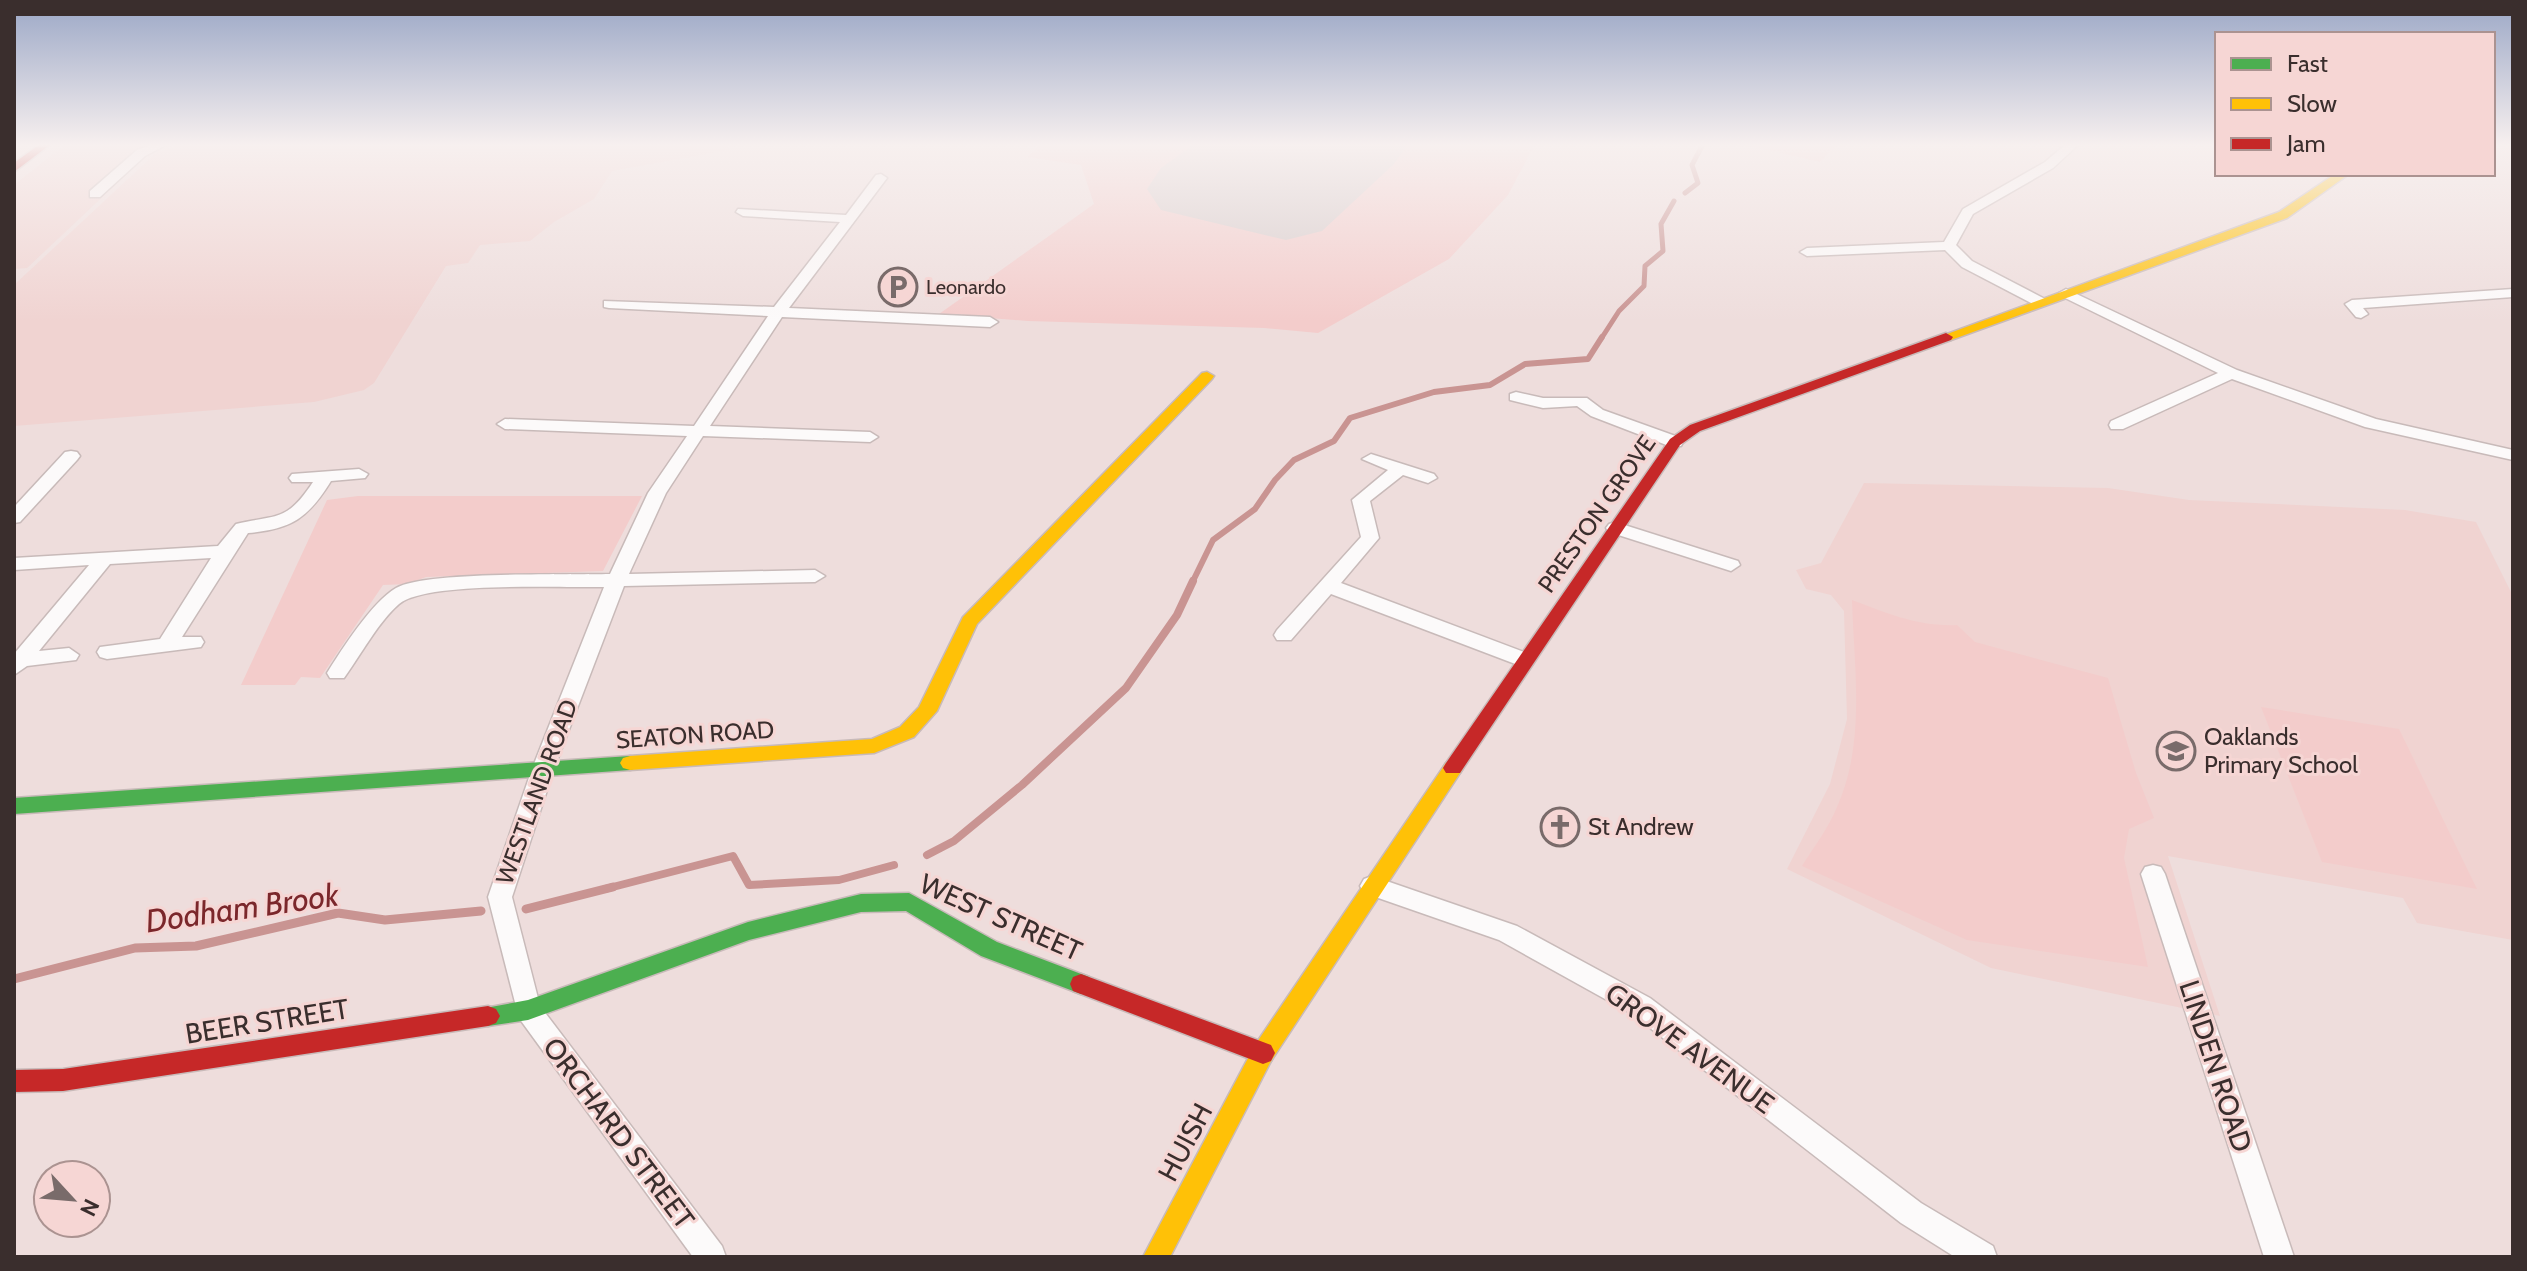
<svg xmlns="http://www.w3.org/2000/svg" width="2527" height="1271" font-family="Cabin,sans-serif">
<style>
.built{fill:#f0d3d1}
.green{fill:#f3cccb}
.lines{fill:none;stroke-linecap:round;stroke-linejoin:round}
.stream-far3{stroke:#c99492;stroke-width:5}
.stream-far2{stroke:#c99492;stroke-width:6}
.stream-far1{stroke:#c99492;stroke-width:8}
.stream{stroke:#c99492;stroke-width:9}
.runway{fill:#d7cccc;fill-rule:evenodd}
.street-casing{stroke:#c8bab9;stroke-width:3}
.fast-casing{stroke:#c8bab9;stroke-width:3}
.slow-casing{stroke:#c8bab9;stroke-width:3}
.jam-casing{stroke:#c8bab9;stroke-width:3}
.street{fill:#fcfafa;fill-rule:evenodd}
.fast{fill:#4caf50;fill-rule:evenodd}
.slow{fill:#ffc107;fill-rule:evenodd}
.jam{fill:#c62828;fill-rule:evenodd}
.labels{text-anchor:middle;stroke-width:6;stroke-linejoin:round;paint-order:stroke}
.far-poi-label{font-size:20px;fill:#3a2e2d;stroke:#f6d6d4;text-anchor:start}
.street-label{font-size:24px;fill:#3a2e2d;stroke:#f6d6d4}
.poi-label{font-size:24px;fill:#3a2e2d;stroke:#f6d6d4;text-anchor:start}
.near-street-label{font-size:28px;fill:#3a2e2d;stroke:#f6d6d4}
.near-water-label{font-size:32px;font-style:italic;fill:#7b272b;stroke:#f6d6d4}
</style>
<rect width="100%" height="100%" fill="#eedddc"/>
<g class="built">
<polygon points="66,144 177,144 146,156 27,268 14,269 14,185"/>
<polygon points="181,144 727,144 729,150 612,171 594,199 554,222 530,241 480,245 468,263 446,266 374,383 364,390 314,402 14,426 14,285 156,153"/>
<polygon points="1864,483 2108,488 2189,500 2405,510 2476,522 2513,596 2513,940 2417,923 2403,898 2168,856 2220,1016 1991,968 1787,869 1830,784 1847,719 1844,611 1831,595 1806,589 1796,570 1821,563"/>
</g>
<g class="green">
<polygon points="1041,144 1535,144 1508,195 1449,259 1318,333 1264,328 1028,321 939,314 1094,204 1081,165 1027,157"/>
<polygon points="1743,144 1838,144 1820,162"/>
<polygon points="358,496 642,496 603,571 426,577 408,584 383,585 320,678 301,677 295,685 241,685 327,500"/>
<path d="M 1852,600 C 1886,613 1919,627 1957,625 L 1975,642 L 2108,678 L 2136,773 L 2154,818 L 2129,829 L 2124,858 L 2148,967 L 1967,940 L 1802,866 C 1814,847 1829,827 1837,807 C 1866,743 1854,667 1852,600 Z"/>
<polygon points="2261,707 2399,729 2477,889 2322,862"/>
</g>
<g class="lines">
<g class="stream-far3">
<polyline points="1685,193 1698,183 1692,165 1703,144"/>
<polyline points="1601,339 1619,311 1644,286 1645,266 1663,251 1661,224 1674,201"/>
</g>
<polyline class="stream-far2" points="1192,583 1213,540 1255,509 1275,480 1294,460 1334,441 1350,418 1434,392 1490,385 1525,364 1588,359 1602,337"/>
<g class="stream-far1">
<polyline points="927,855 954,841 1022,785 1126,688 1177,615 1193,581"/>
<polyline points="605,889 733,856 749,885 839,880 894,865"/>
</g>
<g class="stream">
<polyline points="526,909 613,887"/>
<polyline points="14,979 135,948 196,946 338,913 385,920 481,911"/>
</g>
<polygon class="runway" points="1194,144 1408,144 1394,164 1322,231 1286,240 1161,210 1147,189 1161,168"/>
<g class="street-casing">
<g id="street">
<polygon points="153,144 168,144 145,156 100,197 90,197 90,191 137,150"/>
<polygon points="2066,144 2079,144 2053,168 1973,214 1956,245 1972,261 2045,299 2045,305 2035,305 1962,267 1945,250 1807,256 1800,252 1807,248 1944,242 1963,209 2045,162"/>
<path d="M 881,174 L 887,178 L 789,308 L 990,317 L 998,322 L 990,327 L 782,317 L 710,426 L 870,432 L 878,437 L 870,442 L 703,436 L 666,493 L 629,574 L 815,570 L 825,576 L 815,582 L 624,586 L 554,769 L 512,897 L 540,1006 L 722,1246 L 726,1257 L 693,1257 L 519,1018 L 488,897 L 532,769 L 604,587 C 563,588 426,581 399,604 C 379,621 360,656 344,678 L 330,678 L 327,673 C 342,649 372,602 396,588 C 425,571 568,575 610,574 L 648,493 L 687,436 L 505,429 L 497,424 L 505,419 L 694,426 L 768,316 L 609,308 L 604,307 L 604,301 L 774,307 L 840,222 L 743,216 L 736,212 L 738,209 L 846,215 L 876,175 Z"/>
<polygon points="2066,289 2237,370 2376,419 2513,450 2513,460 2365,427 2232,379 2123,429 2111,429 2109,425 2111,421 2218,373 2061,296 2059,293"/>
<polygon points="2513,289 2513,297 2363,308 2368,314 2361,318 2356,317 2345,304 2352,300"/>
<polygon points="1516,392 1543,398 1587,398 1603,410 1681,438 1683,442 1681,446 1669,446 1591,416 1577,406 1543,408 1510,400 1510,394"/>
<polygon points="71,451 77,452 80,456 77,460 20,522 14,523 14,507 65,452"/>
<polygon points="1371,454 1434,474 1437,478 1428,483 1403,475 1370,501 1379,538 1341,583 1532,655 1535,660 1532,665 1518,665 1331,594 1291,640 1277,640 1274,635 1277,630 1361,537 1352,500 1388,470 1362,459"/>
<path d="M 359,469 L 368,474 L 365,478 L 331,481 C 308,518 292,529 248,533 L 182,637 L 201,637 L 204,642 L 201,647 L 107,659 L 100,657 L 97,652 L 100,647 L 160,639 L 211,558 L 110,564 L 39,651 L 69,648 L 79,655 L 76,660 L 27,666 L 14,675 L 14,654 L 89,565 L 14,570 L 14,558 L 218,546 L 236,524 C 277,514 286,523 313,482 L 292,482 L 289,478 L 292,474 Z"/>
<polygon points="1615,522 1738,561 1740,565 1731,571 1609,532 1606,528 1609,524"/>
<polygon points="2153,865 2161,867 2165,874 2294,1257 2264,1257 2141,874 2145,867"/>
<polygon points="1372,876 1517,926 1650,998 1921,1203 1993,1246 1997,1257 1955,1257 1901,1223 1632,1014 1499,940 1364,893 1360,886 1364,879"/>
</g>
</g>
<g class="fast-casing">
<g id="fast">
<polygon points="630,756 637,758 640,763 637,768 630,770 14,814 14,798"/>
<polygon points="909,893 997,942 1089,977 1092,984 1089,991 1081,994 981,956 906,911 861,912 749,940 528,1020 488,1026 480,1023 476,1016 480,1009 528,1000 748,922 861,894"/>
</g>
</g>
<g class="slow-casing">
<g id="slow">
<polygon points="2335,174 2349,174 2287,218 1951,340 1941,340 1939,337 2279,212"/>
<polygon points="1207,372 1214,376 1212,379 977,624 937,711 914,737 874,753 630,770 623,768 620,763 623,758 630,756 872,739 900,727 919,707 963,617 1202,373"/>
<polygon points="1453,761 1460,763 1463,768 1460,773 1271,1061 1170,1257 1143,1257 1255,1045 1446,763"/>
</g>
</g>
<g class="jam-casing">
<g id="jam">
<polygon points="40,144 51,144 14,172 14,163"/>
<polygon points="1946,333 1953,337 1951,340 1700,431 1680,445 1460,773 1446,773 1443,768 1446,763 1670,439 1690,425"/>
<polygon points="1081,974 1271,1045 1275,1053 1271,1061 1263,1064 1073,991 1070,984 1073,977"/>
<polygon points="488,1006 496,1009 500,1016 496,1023 488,1026 63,1091 14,1092 14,1070 63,1069"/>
</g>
</g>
<use href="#street" class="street"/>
<use href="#fast" class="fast"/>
<use href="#slow" class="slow"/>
<use href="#jam" class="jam"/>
</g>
<linearGradient id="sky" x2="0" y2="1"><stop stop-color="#9ba7c6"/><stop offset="0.45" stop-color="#f7f0ef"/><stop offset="1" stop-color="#f7f0ef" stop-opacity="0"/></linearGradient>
<rect width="2527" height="322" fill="url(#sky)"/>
<defs>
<g id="parking-ring" transform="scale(2)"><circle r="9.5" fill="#f6d6d4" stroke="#796b6a" stroke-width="1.5"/><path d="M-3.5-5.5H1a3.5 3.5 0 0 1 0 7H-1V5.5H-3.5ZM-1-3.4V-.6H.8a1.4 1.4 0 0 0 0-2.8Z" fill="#796b6a"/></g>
<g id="school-ring" transform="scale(2)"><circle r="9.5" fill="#f6d6d4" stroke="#796b6a" stroke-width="1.5"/><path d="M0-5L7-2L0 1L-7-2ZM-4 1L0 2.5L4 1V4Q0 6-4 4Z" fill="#796b6a"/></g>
<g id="church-ring" transform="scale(2)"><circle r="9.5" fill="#f6d6d4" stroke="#796b6a" stroke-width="1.5"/><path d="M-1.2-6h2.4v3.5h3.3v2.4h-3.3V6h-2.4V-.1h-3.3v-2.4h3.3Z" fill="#796b6a"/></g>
</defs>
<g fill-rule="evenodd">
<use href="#parking-ring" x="898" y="287"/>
<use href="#school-ring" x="2176" y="751"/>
<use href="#church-ring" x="1560" y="827"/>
</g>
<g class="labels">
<g class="far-poi-label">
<text x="926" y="294">Leonardo</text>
</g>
<g class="street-label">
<text transform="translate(1597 514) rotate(-55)" y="8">PRESTON GROVE</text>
<text transform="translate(695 735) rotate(-4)" y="8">SEATON ROAD</text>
<text transform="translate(537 792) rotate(-70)" y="8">WESTLAND ROAD</text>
</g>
<g class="poi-label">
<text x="2204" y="745">Oaklands<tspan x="2204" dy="28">Primary School</tspan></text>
<text x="1588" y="835">St Andrew</text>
</g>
<g class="near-street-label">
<text transform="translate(1001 917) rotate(24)" y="10">WEST STREET</text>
<text transform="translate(267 1021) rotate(-9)" y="10">BEER STREET</text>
<text transform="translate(1690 1048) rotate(36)" y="10">GROVE AVENUE</text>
<text transform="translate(2216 1066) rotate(72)" y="10">LINDEN ROAD</text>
<text transform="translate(619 1133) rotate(53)" y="10">ORCHARD STREET</text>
<text transform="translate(1185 1142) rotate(-62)" y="10">HUISH</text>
</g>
<g class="near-water-label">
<text transform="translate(242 908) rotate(-8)" y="11">Dodham Brook</text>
</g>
</g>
<rect width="2527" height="1271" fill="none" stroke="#3a2e2d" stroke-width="32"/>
<rect x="2215" y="32" width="280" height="144" fill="#f6d6d4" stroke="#ab9391" stroke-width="2"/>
<rect x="2231" y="58" width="40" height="12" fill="#4caf50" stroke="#ab9391" stroke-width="2"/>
<text x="2287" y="72" font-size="24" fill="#3a2e2d">Fast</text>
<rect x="2231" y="98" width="40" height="12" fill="#ffc107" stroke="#ab9391" stroke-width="2"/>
<text x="2287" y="112" font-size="24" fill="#3a2e2d">Slow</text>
<rect x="2231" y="138" width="40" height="12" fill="#c62828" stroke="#ab9391" stroke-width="2"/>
<text x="2287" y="152" font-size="24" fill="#3a2e2d">Jam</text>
<g transform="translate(72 1199) rotate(116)"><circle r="38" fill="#f6d6d4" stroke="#ab9391" stroke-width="2"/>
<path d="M0-6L14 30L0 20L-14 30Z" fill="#796b6a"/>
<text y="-12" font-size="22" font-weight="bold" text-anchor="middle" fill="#3a2e2d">N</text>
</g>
</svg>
